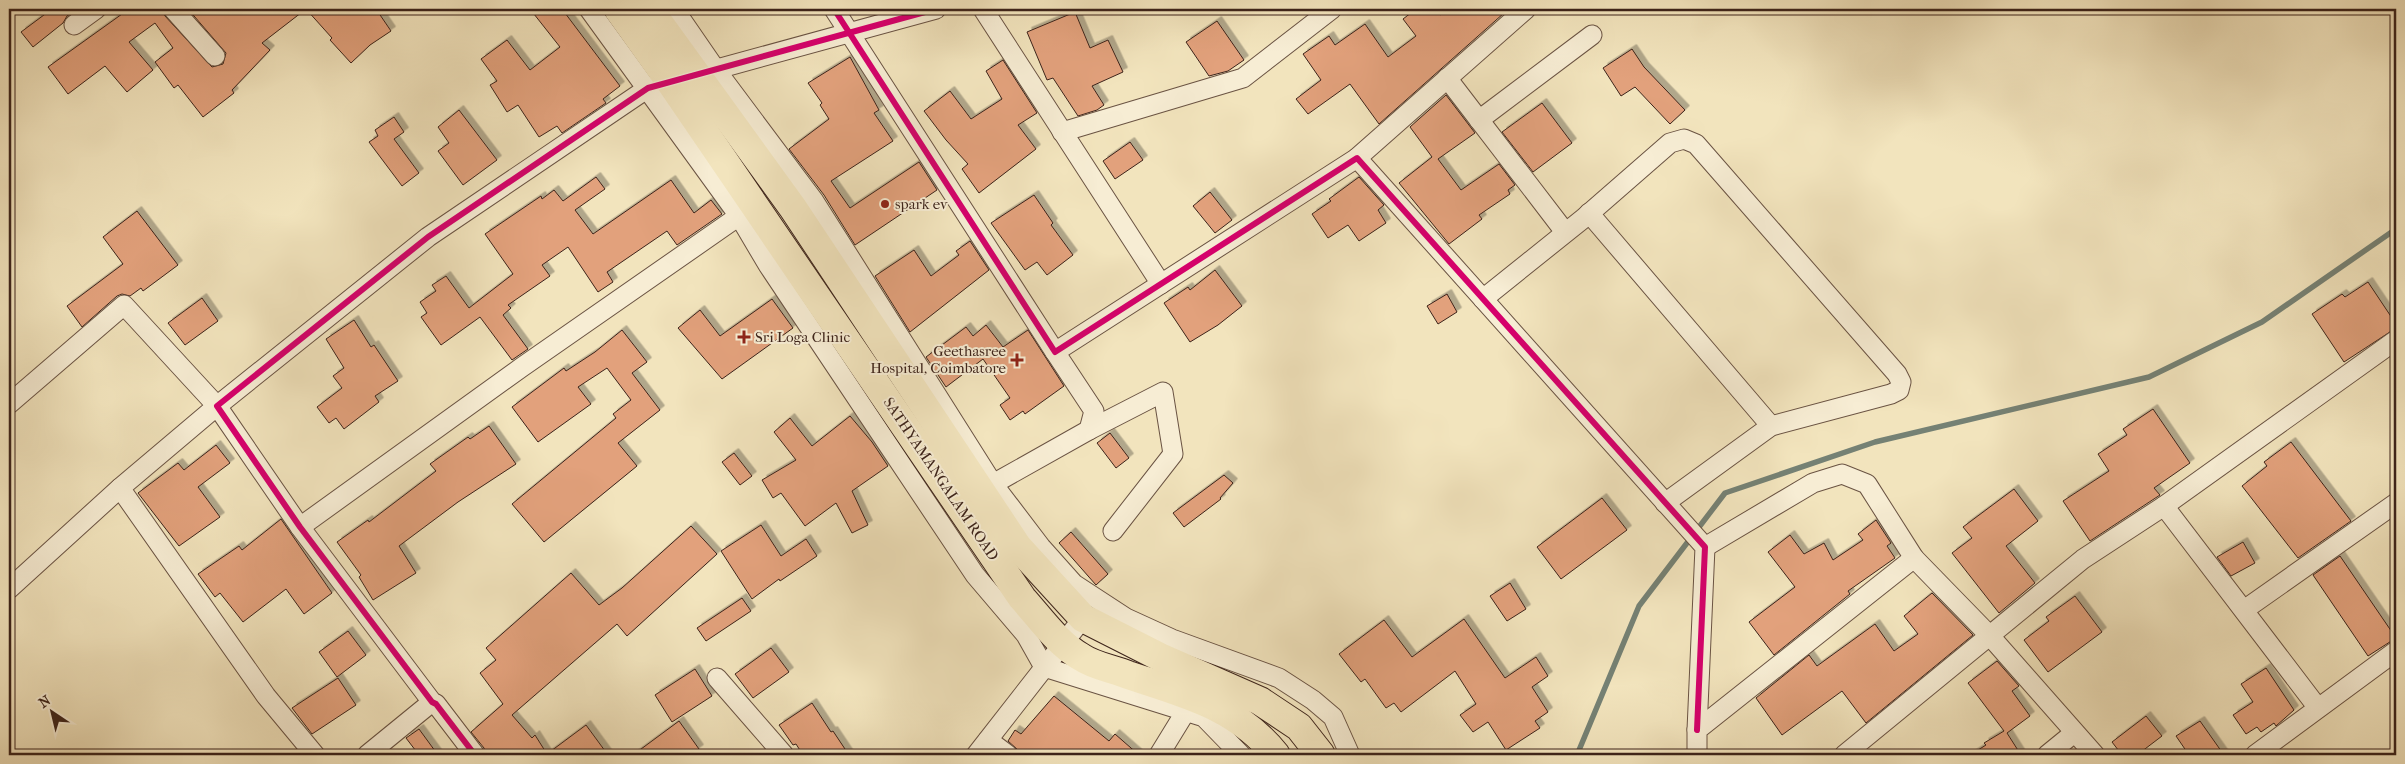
<svg xmlns="http://www.w3.org/2000/svg" width="2405" height="764" font-family="'IM FELL French Canon',serif">
<style>
.lines{fill:none;stroke-linecap:round;stroke-linejoin:round}
.stream{stroke:#758174;stroke-width:5.5}
.building{fill:#e2a17c;stroke:#3c231a;filter:url(#shadow)}
.street-casing{stroke:#6a5343;stroke-width:21}
.highway-casing{stroke:#3c231a;stroke-width:30}
.street{stroke:#f7edd4;stroke-width:19}
.highway{stroke:#f2e4bd;stroke-width:28}
.cycleway-casing{stroke:#f7edd4;stroke-width:9}
.cycleway{stroke:#d6006c;stroke-width:6}
.poi-dot{fill:#8f2418;stroke:#f7edd4;stroke-width:2}
.labels{text-anchor:middle;stroke-width:4;stroke-linejoin:round;paint-order:stroke}
.poi-label{font-size:15px;fill:#3c231a;stroke:#f7edd4;text-anchor:start}
.street-label{font-size:15px;fill:#3c231a;stroke:#f7edd4}
</style>
<defs>
<filter id="shadow"><feDropShadow dx="4.5" dy="-4.5" stdDeviation="0" flood-color="#0004"/></filter>
</defs>
<rect width="100%" height="100%" fill="#f2e4bd"/>
<filter id="stains"><feTurbulence type="fractalNoise" baseFrequency=".004" numOctaves="4"/><feColorMatrix values="0 0 0 0 .2 0 0 0 0 .09 0 0 0 0 .02 0 0 0 .5 -.17"/></filter>
<radialGradient id="worn" r=".72"><stop offset=".6" stop-color="#630" stop-opacity="0"/><stop offset="1" stop-color="#630" stop-opacity=".3"/></radialGradient>
<g class="lines">
<polyline class="stream" points="1577,755 1639,606 1725,493 1875,442 2149,377 2262,322 2396,229"/>
</g>
<g class="building">
<polygon points="52,9 77,9 67,16 63,23 33,47 21,32"/>
<polygon points="129,9 162,9 165,16 212,67 223,64 226,53 188,9 376,9 391,31 370,45 351,63 330,40 332,38 306,9 262,43 270,50 232,90 234,93 203,117 178,85 174,88 155,62 173,48 155,23 129,42 153,70 127,92 105,66 68,94 48,67"/>
<polygon points="530,9 562,9 620,86 603,99 606,103 562,133 557,126 539,137 518,105 507,112 490,85 497,81 481,59 507,40 530,70 560,47"/>
<polygon points="1416,9 1435,9 1440,15 1448,9 1501,9 1504,13 1379,124 1350,84 1308,114 1296,99 1321,80 1303,54 1329,36 1335,45 1365,24 1388,57 1416,36 1403,19"/>
<polygon points="1075,12 1090,48 1108,40 1123,72 1092,86 1104,105 1097,110 1078,116 1053,78 1047,80 1027,32"/>
<polygon points="1217,21 1244,60 1228,71 1209,76 1186,42"/>
<polygon points="1632,49 1644,67 1685,110 1670,124 1635,87 1621,96 1603,68"/>
<polygon points="850,57 879,110 874,113 893,141 831,181 850,208 919,162 937,190 855,245 824,195 789,149 829,119 820,105 822,103 808,83"/>
<polygon points="1003,60 1037,113 1018,125 1036,149 979,193 962,169 968,164 946,140 924,111 950,91 971,119 1002,99 986,71"/>
<polygon points="1446,95 1475,133 1438,159 1461,190 1499,164 1515,185 1508,190 1510,194 1479,215 1482,219 1449,244 1399,183 1432,157 1410,127"/>
<polygon points="1542,103 1572,143 1533,172 1502,132"/>
<polygon points="459,110 497,160 463,185 438,151 449,143 438,127"/>
<polygon points="394,117 404,132 394,139 419,173 402,186 369,142 378,136 375,130"/>
<polygon points="1130,142 1143,160 1115,179 1103,161"/>
<polygon points="596,177 605,189 575,210 593,234 671,180 694,213 711,200 722,214 677,245 667,231 607,272 613,282 598,292 568,247 542,265 550,276 508,305 511,308 503,315 528,349 512,360 480,317 441,345 421,317 427,313 420,302 436,291 432,285 446,276 469,308 513,274 485,234 541,196 542,199 554,190 563,201"/>
<polygon points="1359,177 1384,205 1378,210 1386,223 1359,241 1348,225 1328,238 1312,214 1331,201 1329,199"/>
<polygon points="1210,192 1232,220 1215,233 1193,206"/>
<polygon points="1034,195 1053,223 1051,225 1073,255 1047,275 1037,262 1025,270 991,223"/>
<polygon points="137,211 178,265 143,291 141,288 130,296 122,294 117,296 82,327 67,306 123,264 103,237"/>
<polygon points="970,241 989,270 910,332 875,276 914,250 931,276 959,255 956,251"/>
<polygon points="1215,270 1242,306 1218,325 1190,342 1164,303 1188,287 1190,290"/>
<polygon points="2368,282 2396,324 2396,328 2344,362 2312,314 2342,294 2345,297"/>
<polygon points="1447,294 1457,312 1438,324 1427,306"/>
<polygon points="202,298 218,321 185,345 168,323"/>
<polygon points="772,299 793,328 722,379 678,328 700,310 720,336"/>
<polygon points="354,320 371,347 374,345 398,381 375,396 379,402 344,429 336,418 329,423 317,407 342,388 333,376 344,368 326,339"/>
<polygon points="986,325 1003,347 1028,330 1064,386 1025,414 1023,411 1010,420 1000,405 1010,398 983,359 946,387 926,357 966,327 973,336"/>
<polygon points="622,330 647,362 632,373 660,410 618,443 637,466 544,542 512,504 616,418 613,414 631,400 607,368 578,387 591,404 538,442 512,407 564,368 566,371 595,352"/>
<polygon points="2153,409 2190,463 2154,488 2160,495 2090,541 2063,501 2109,471 2098,454 2127,435 2123,429"/>
<polygon points="850,416 872,442 888,466 852,491 868,525 852,533 836,503 805,526 781,493 773,498 762,480 796,460 774,432 790,418 812,446"/>
<polygon points="489,426 516,464 458,502 399,546 416,573 373,600 359,577 361,575 337,542 368,520 369,522 436,471 430,464 468,437 470,439"/>
<polygon points="1110,433 1129,458 1116,468 1097,443"/>
<polygon points="2291,442 2351,521 2298,558 2242,486 2267,466 2264,462"/>
<polygon points="216,445 230,463 198,487 220,517 179,546 138,493 178,463 184,470"/>
<polygon points="734,453 752,476 740,485 722,462"/>
<polygon points="1224,475 1233,483 1220,498 1221,499 1184,527 1173,513"/>
<polygon points="2014,489 2038,521 2006,546 2035,583 1999,613 1952,553 1972,538 1963,527"/>
<polygon points="1602,498 1627,530 1561,579 1537,547"/>
<polygon points="281,519 332,593 304,614 286,589 243,622 220,593 215,597 198,574 239,546 242,550"/>
<polygon points="1876,520 1891,543 1887,546 1895,558 1848,591 1850,594 1774,655 1749,622 1795,587 1768,552 1790,535 1804,554 1824,543 1833,560 1863,540 1858,534"/>
<polygon points="761,525 781,556 806,539 817,556 780,581 779,579 752,599 721,551"/>
<polygon points="691,526 717,554 627,636 617,624 512,715 532,738 535,735 547,754 586,725 608,755 486,755 484,748 471,732 503,704 480,673 496,660 486,648 571,573 599,605 622,588"/>
<polygon points="1071,532 1108,574 1096,585 1059,543"/>
<polygon points="2243,542 2255,563 2231,576 2217,557"/>
<polygon points="2340,556 2396,638 2368,656 2313,575"/>
<polygon points="1510,583 1526,609 1507,621 1490,596"/>
<polygon points="1932,593 1973,635 1866,723 1842,691 1782,735 1756,698 1809,655 1817,666 1875,624 1894,651 1918,634 1904,616"/>
<polygon points="2075,596 2102,632 2048,672 2024,640 2049,621 2046,617"/>
<polygon points="742,598 751,611 706,641 697,628"/>
<polygon points="1464,619 1505,678 1536,657 1548,676 1532,687 1548,712 1535,721 1540,728 1506,750 1488,722 1473,732 1460,715 1476,704 1455,671 1401,712 1394,703 1386,708 1365,679 1361,682 1339,654 1384,620 1412,657"/>
<polygon points="348,631 366,655 337,677 319,652"/>
<polygon points="771,648 789,672 753,698 735,674"/>
<polygon points="1997,661 2019,686 2012,691 2030,716 2007,733 2021,755 1970,755 1986,745 1984,743 2004,731 1968,683"/>
<polygon points="2266,668 2294,710 2276,726 2274,723 2261,732 2257,727 2246,734 2233,715 2253,702 2241,684"/>
<polygon points="695,669 712,696 672,722 655,695"/>
<polygon points="338,678 356,705 312,734 292,708"/>
<polygon points="1054,696 1109,741 1115,734 1139,755 1019,755 1018,750 1008,741 1015,730 1021,734"/>
<polygon points="812,703 831,732 833,731 849,755 803,755 796,744 793,745 779,725"/>
<polygon points="2146,716 2162,736 2137,755 2122,755 2112,742"/>
<polygon points="679,721 699,749 691,755 633,755"/>
<polygon points="2200,721 2224,755 2189,755 2176,736"/>
<polygon points="419,729 438,755 419,755 406,738"/>
</g>
<g class="lines">
<g class="street-casing">
<g id="street">
<polyline points="173,9 215,56"/>
<polyline points="589,9 739,216 768,265 975,575 1026,635 1044,667 1204,717 1241,755"/>
<polyline points="674,9 716,70 814,201 993,484 1041,547 1074,584 1126,618 1172,639 1279,678 1313,700 1333,717 1350,755"/>
<polyline points="834,9 1055,352 1357,158 1705,547 1697,730"/>
<polyline points="983,9 1161,284"/>
<polyline points="74,25 96,9"/>
<polyline points="1447,78 1565,232"/>
<polyline points="1479,120 1592,35"/>
<polyline points="1062,132 1243,78 1332,9"/>
<polyline points="1357,158 1526,9"/>
<polyline points="1589,213 1771,426"/>
<polyline points="1483,299 1584,218 1670,143 1684,139 1696,144 1897,374 1901,382 1899,390 1891,394 1771,426 1665,503"/>
<polyline points="9,404 124,305 217,406 120,488 9,589"/>
<polyline points="1089,430 1163,392 1173,454 1113,531"/>
<polyline points="993,484 1089,430 1094,411 1055,352"/>
<polyline points="120,488 266,696 315,755"/>
<polyline points="2164,506 2318,708"/>
<polyline points="300,527 522,367 739,216"/>
<polyline points="1705,547 1813,483 1842,474 1867,484 1914,558"/>
<polyline points="2244,610 2396,503"/>
<polyline points="717,678 784,755"/>
<polyline points="988,740 1008,755"/>
<polyline points="367,755 432,702"/>
<polyline points="475,755 436,704 432,702 300,527 217,406 428,237 648,88 936,9"/>
<polyline points="976,755 1083,618"/>
<polyline points="1159,755 1186,711"/>
<polyline points="1697,755 1697,730 1914,558 1990,636 2095,755"/>
<polyline points="1844,755 2083,559 2164,506 2396,340"/>
<polyline points="2047,755 2074,733"/>
<polyline points="2255,755 2396,651"/>
</g>
</g>
<g class="highway-casing">
<g id="highway">
<path d="M 618,9 L 671,83 L 1022,598 C 1040,618 1058,644 1081,657 C 1094,666 1113,669 1128,675 C 1185,694 1237,706 1276,755"/>
<polyline points="649,9 793,208 1018,547 1083,618 1160,657 1260,701 1299,727 1321,755"/>
</g>
</g>
<use href="#street" class="street"/>
<use href="#highway" class="highway"/>
<g class="cycleway-casing">
<g id="cycleway">
<polyline points="834,9 1055,352 1357,158 1705,547 1697,730"/>
<polyline points="475,755 436,704 432,702 300,527 217,406 428,237 648,88 936,9"/>
</g>
</g>
<use href="#cycleway" class="cycleway"/>
</g>
<g class="poi-dot">
<circle cx="885" cy="204" r="5"/>
<path d="M741.5 329.5h5v5h5v5h-5v5h-5v-5h-5v-5h5z"/>
<path d="M1014.5 352.5h5v5h5v5h-5v5h-5v-5h-5v-5h5z"/>
</g>
<g class="labels">
<g class="poi-label">
<text x="895" y="209">spark ev</text>
<text x="755" y="342">Sri Loga Clinic</text>
<text x="1006" y="356" text-anchor="end">Geethasree<tspan x="1006" dy="17">Hospital, Coimbatore</tspan></text>
</g>
<g class="street-label">
<text transform="translate(941 479) rotate(56)" y="5">SATHYAMANGALAM ROAD</text>
</g>
</g>
<rect width="2405" height="764" fill="none" stroke="#f2e4bd" stroke-width="30"/>
<rect x="10" y="10" width="2385" height="744" fill="none" stroke="#3c231a" stroke-width="2.5"/>
<rect x="15" y="15" width="2375" height="734" fill="none" stroke="#3c231a"/>
<g transform="translate(52 712) rotate(325)" stroke="#f7edd4" stroke-width="4" paint-order="stroke">
<path d="M0-4L9 19L0 12L-9 19Z" fill="#3c231a"/>
<text y="-8" font-size="14" font-weight="bold" text-anchor="middle" fill="#3c231a">N</text>
</g>
<rect width="100%" height="100%" filter="url(#stains)"/>
<rect width="100%" height="100%" fill="url(#worn)"/>
</svg>
